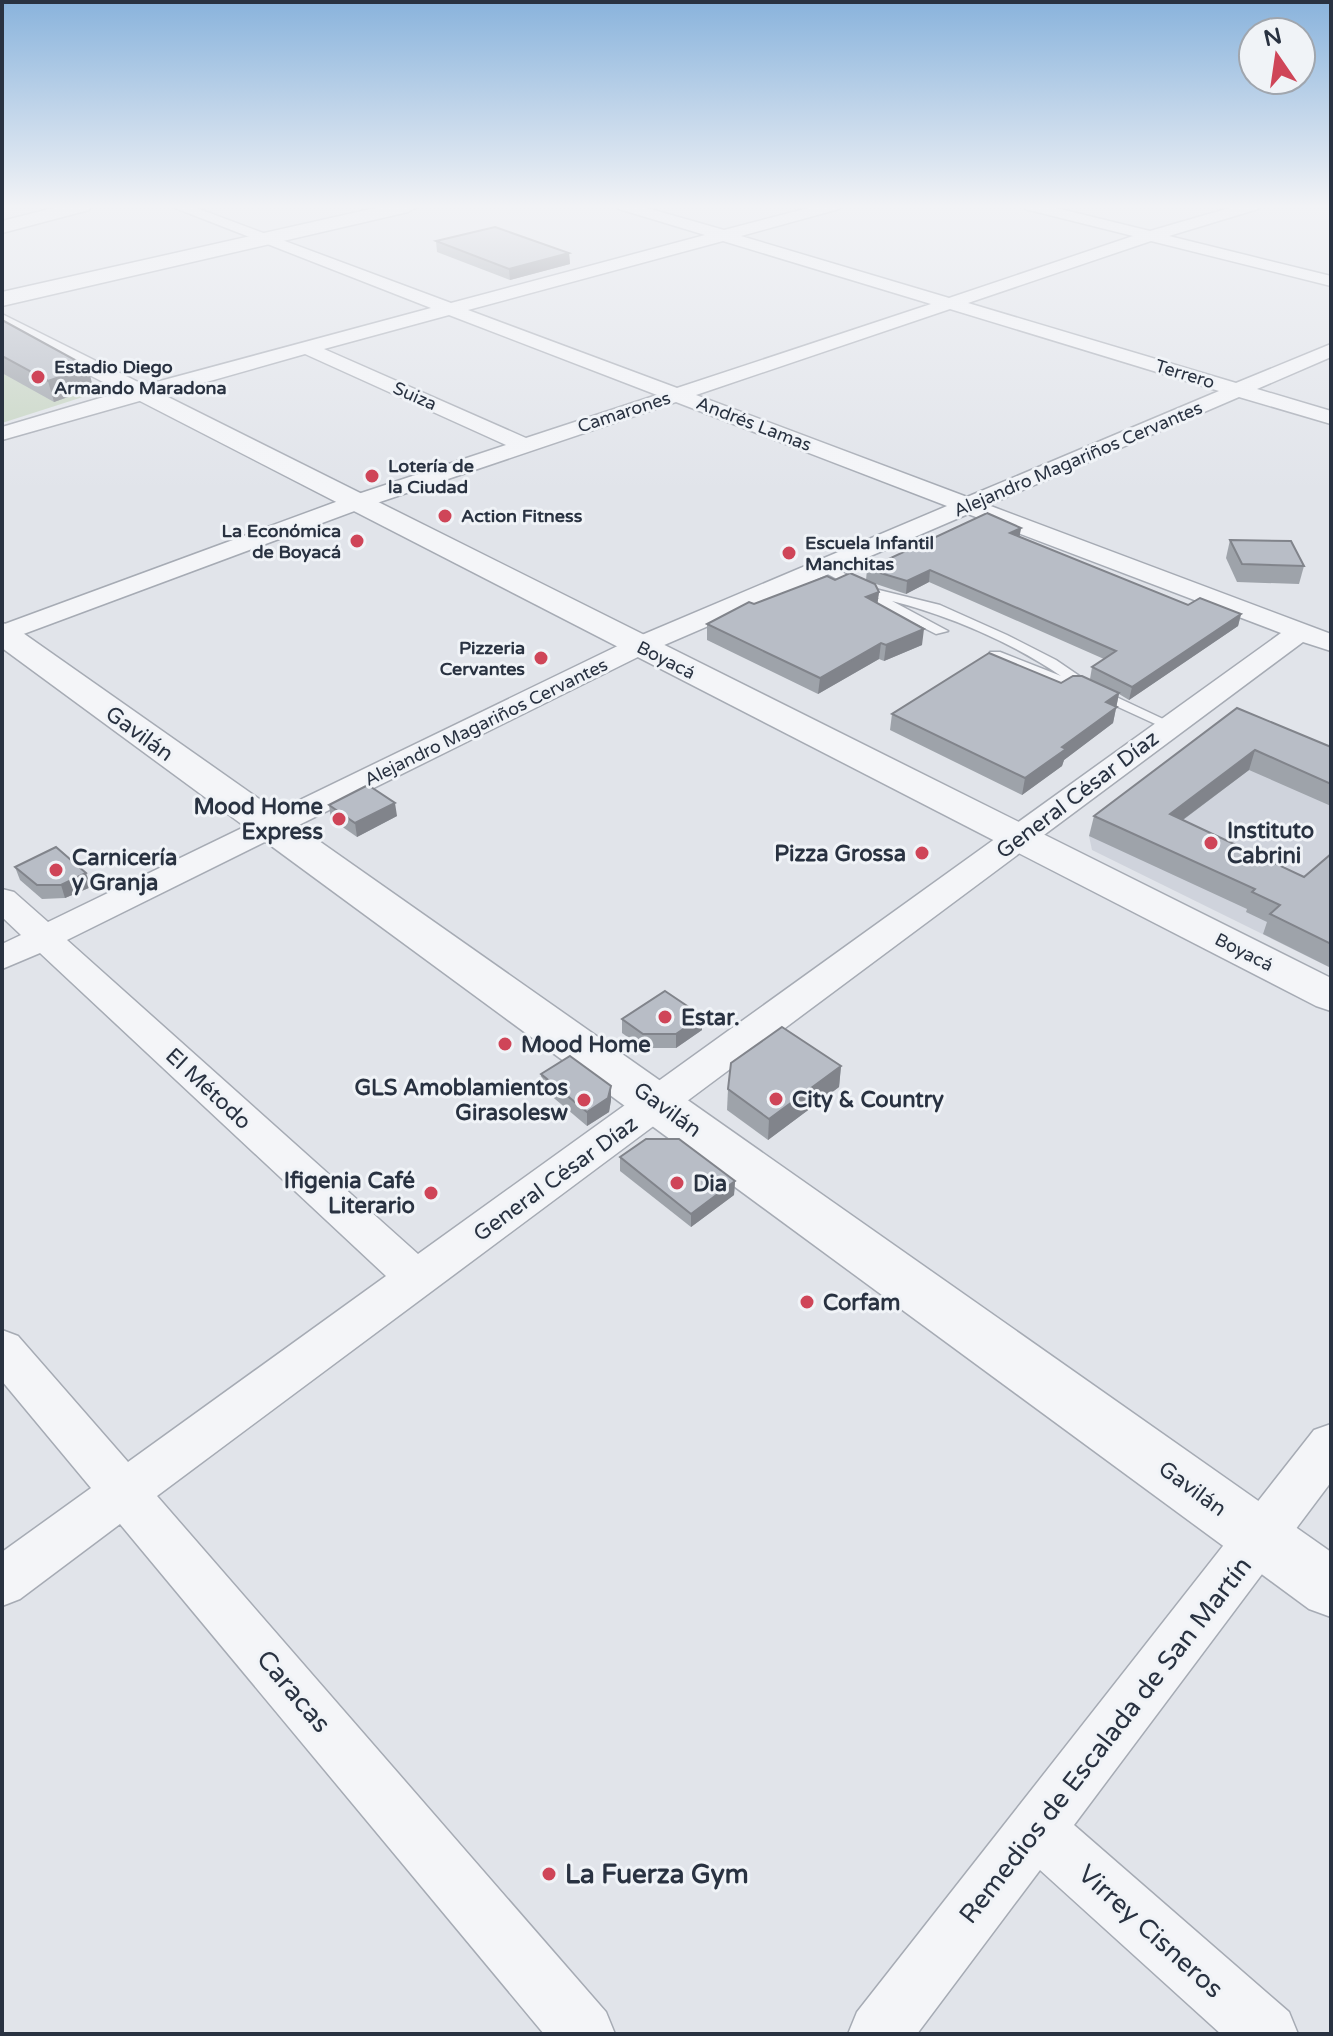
<svg xmlns="http://www.w3.org/2000/svg" width="1333" height="2036" font-family="'Varela Round',sans-serif">
<style>
.built{fill:#cfd3dc}
.green{fill:#c6d4c2}
.lines{fill:none;stroke-linecap:round;stroke-linejoin:round}
.service-casing{stroke:#a6abb4;stroke-width:3}
.minor-casing{stroke:#a6abb4;stroke-width:3}
.tertiary-casing{stroke:#a6abb4;stroke-width:3}
.service{fill:#f4f5f8;fill-rule:evenodd}
.minor{fill:#f4f5f8;fill-rule:evenodd}
.tertiary{fill:#f4f5f8;fill-rule:evenodd}
.wall{fill:#9ea3aa}
.shaded-wall{fill:#81848b}
.building{fill:#b8bdc6;stroke:#81848b;stroke-width:2}
.poi-dot{fill:#cf4558;stroke:#f0f3f7;stroke-width:3}
.labels{text-anchor:middle;stroke-width:6;stroke-linejoin:round;paint-order:stroke}
.far-poi-label{font-size:18px;font-weight:bold;fill:#293241;stroke:#f0f3f7;text-anchor:start}
.far-street-label{font-size:18px;fill:#293241;stroke:#f0f3f7}
.street-label{font-size:22px;fill:#293241;stroke:#f0f3f7}
.poi-label{font-size:22px;font-weight:bold;fill:#293241;stroke:#f0f3f7;text-anchor:start}
.near-street-label{font-size:26px;fill:#293241;stroke:#f0f3f7}
.near-poi-label{font-size:26px;font-weight:bold;fill:#293241;stroke:#f0f3f7;text-anchor:start}
</style>
<rect width="100%" height="100%" fill="#e1e4ea"/>
<polygon class="built" points="1232,727 1331,769 1331,968 1092,850 1089,836"/>
<polygon class="green" points="2,337 93,388 81,392 86,396 2,423"/>
<g class="lines">
<g class="service-casing">
<path id="service" d="M 826,564 L 875,589 L 940,605 L 1007,635 L 1056,660 L 1097,688 L 1176,725 L 1174,728 L 1164,728 L 1079,689 L 1069,689 L 990,658 L 990,652 L 1000,652 L 1061,676 C 1011,642 950,616 892,601 L 948,631 L 936,634 L 877,604 L 876,601 L 879,598 L 867,595 L 822,571 L 822,565 Z"/>
</g>
<g class="minor-casing">
<g id="minor">
<path d="M 170,206 L 191,206 L 451,303 L 705,235 L 619,209 L 617,206 L 640,206 L 724,230 L 816,206 L 841,206 L 839,209 L 741,236 L 949,298 L 1133,236 L 1025,209 L 1023,206 L 1048,206 L 1150,231 L 1236,206 L 1260,206 L 1258,209 L 1169,236 L 1331,276 L 1331,286 L 1151,241 L 968,303 L 1236,383 L 1331,344 L 1331,357 L 1257,389 L 1331,411 L 1331,424 L 1239,397 L 988,505 L 1331,634 L 1331,651 L 1303,642 L 157,1496 L 606,2012 L 615,2034 L 544,2034 L 120,1524 L 20,1599 L 2,1606 L 2,1552 L 91,1488 L 2,1381 L 2,1330 L 18,1336 L 128,1462 L 386,1276 L 40,953 L 2,969 L 2,944 L 21,935 L 2,917 L 2,889 L 14,892 L 48,922 L 630,640 L 947,506 L 676,402 L 368,506 L 2,642 L 2,625 L 352,496 L 506,445 L 305,354 L 2,440 L 2,427 L 134,388 L 431,308 ZM 723,241 L 931,304 L 677,388 L 468,310 ZM 950,309 L 1219,391 L 967,497 L 696,395 ZM 449,315 L 657,395 L 526,438 L 324,349 ZM 968,514 L 1281,633 L 418,1254 L 67,940 L 648,652 Z"/>
<polygon points="1331,1424 1331,1482 1074,1825 1289,2012 1298,2034 1221,2034 1040,1870 917,2034 848,2034 857,2012 1314,1430"/>
</g>
</g>
<g class="tertiary-casing">
<g id="tertiary">
<polygon points="61,206 92,206 89,210 2,233 2,221"/>
<polygon points="384,206 418,206 408,212 2,306 2,292"/>
<polygon points="2,314 1331,978 1331,1011 1316,1006 2,330"/>
<polygon points="2,623 13,626 1331,1552 1331,1617 1309,1609 2,648"/>
</g>
</g>
<use href="#service" class="service"/>
<use href="#minor" class="minor"/>
<use href="#tertiary" class="tertiary"/>
</g>
<g class="wall">
<polygon points="436,241 569,253 570,264 510,280 437,252"/>
<polygon points="2,320 88,367 93,388 54,402 2,373"/>
<polygon points="1021,528 1019,537 1188,605 1241,614 1238,626 1129,700 1119,694 1113,723 1064,760 1062,766 1022,795 890,730 892,714 1090,679 1092,667 1104,659 929,582 906,594 873,583 879,592 877,603 922,645 884,661 879,659 818,694 707,640 707,624 835,580 866,580 867,569"/>
<polygon points="1230,540 1304,566 1299,584 1237,582 1226,558"/>
<polygon points="1237,708 1331,747 1331,806 1249,770 1183,820 1304,877 1331,854 1331,968 1263,934 1267,922 1246,912 1247,909 1089,836 1094,816"/>
<polygon points="329,805 397,816 357,837 331,819"/>
<polygon points="15,867 91,887 65,898 42,899 20,880"/>
<polygon points="702,1016 702,1030 676,1048 643,1048 622,1033 622,1019"/>
<polygon points="841,1066 839,1087 768,1140 727,1110 728,1089"/>
<polygon points="541,1074 611,1086 611,1100 609,1112 587,1126 542,1088"/>
<polygon points="620,1157 735,1181 734,1195 691,1227 620,1171"/>
</g>
<g class="shaded-wall">
<polygon points="569,253 570,264 510,280 509,269"/>
<polygon points="88,367 93,388 54,402 48,381"/>
<polygon points="1021,528 1019,540 1010,533"/>
<polygon points="930,570 929,582 906,594 907,581"/>
<polygon points="879,592 877,607 866,597"/>
<polygon points="1241,614 1238,626 1129,700 1132,687"/>
<polygon points="924,629 922,645 884,661 886,645"/>
<polygon points="881,643 879,659 818,694 820,678"/>
<polygon points="1119,693 1113,723 1064,760 1062,766 1022,795 1025,778 1062,747 1106,702"/>
<polygon points="1255,750 1249,770 1165,833 1170,814"/>
<polygon points="395,803 397,816 357,837 355,823"/>
<polygon points="86,873 91,887 65,898 61,885"/>
<polygon points="702,1016 702,1030 676,1048 676,1034"/>
<polygon points="841,1066 839,1087 768,1140 769,1119"/>
<polygon points="611,1086 611,1100 609,1112 587,1126 587,1112"/>
<polygon points="735,1181 734,1195 691,1227 691,1214"/>
</g>
<g class="building">
<polygon points="495,227 569,253 509,269 436,241"/>
<polygon points="2,320 88,367 48,381 2,356"/>
<polygon points="987,513 1021,528 1010,533 1188,605 1200,598 1241,614 1132,687 1092,667 1116,651 930,570 907,581 867,569"/>
<polygon points="1230,540 1291,541 1304,566 1242,564"/>
<polygon points="850,573 875,584 879,592 866,597 924,629 886,645 881,643 820,678 707,624 749,602 754,604 827,576 835,580"/>
<polygon points="989,653 1061,683 1073,676 1082,676 1119,693 1106,702 1117,707 1062,747 1066,749 1025,778 892,714"/>
<polygon points="1237,708 1331,747 1331,784 1255,750 1170,814 1304,877 1331,854 1331,944 1270,914 1280,905 1252,892 1255,889 1094,816"/>
<polygon points="368,785 395,803 355,823 329,805"/>
<polygon points="56,847 86,873 61,885 37,885 15,867"/>
<polygon points="665,991 702,1016 676,1034 643,1034 622,1019"/>
<polygon points="782,1027 841,1066 769,1119 728,1089 731,1063"/>
<polygon points="570,1056 611,1086 608,1098 587,1112 541,1074"/>
<polygon points="646,1139 679,1139 735,1181 691,1214 620,1157"/>
</g>
<linearGradient id="sky" x2="0" y2="1"><stop stop-color="#89b3dc"/><stop offset="0.42" stop-color="#f2f3f6"/><stop offset="1" stop-color="#f2f3f6" stop-opacity="0"/></linearGradient>
<rect width="1333" height="491" fill="url(#sky)"/>
<g class="poi-dot">
<circle cx="38" cy="377" r="8"/>
<circle cx="372" cy="476" r="8"/>
<circle cx="445" cy="516" r="8"/>
<circle cx="357" cy="541" r="8"/>
<circle cx="789" cy="553" r="8"/>
<circle cx="541" cy="658" r="8"/>
<circle cx="339" cy="819" r="8"/>
<circle cx="1211" cy="843" r="8"/>
<circle cx="922" cy="853" r="8"/>
<circle cx="56" cy="870" r="8"/>
<circle cx="665" cy="1017" r="8"/>
<circle cx="505" cy="1044" r="8"/>
<circle cx="776" cy="1099" r="8"/>
<circle cx="584" cy="1100" r="8"/>
<circle cx="677" cy="1183" r="8"/>
<circle cx="431" cy="1193" r="8"/>
<circle cx="807" cy="1302" r="8"/>
<circle cx="549" cy="1874" r="8"/>
</g>
<g class="labels">
<g class="far-poi-label">
<text x="54" y="373">Estadio Diego<tspan x="54" dy="21">Armando Maradona</tspan></text>
<text x="388" y="472">Lotería de<tspan x="388" dy="21">la Ciudad</tspan></text>
<text x="461" y="522">Action Fitness</text>
<text x="341" y="537" text-anchor="end">La Económica<tspan x="341" dy="21">de Boyacá</tspan></text>
<text x="805" y="549">Escuela Infantil<tspan x="805" dy="21">Manchitas</tspan></text>
<text x="525" y="654" text-anchor="end">Pizzeria<tspan x="525" dy="21">Cervantes</tspan></text>
</g>
<g class="far-street-label">
<text transform="translate(1185 374) rotate(17)" y="6">Terrero</text>
<text transform="translate(415 396) rotate(24)" y="6">Suiza</text>
<text transform="translate(624 412) rotate(-18)" y="6">Camarones</text>
<text transform="translate(754 424) rotate(21)" y="6">Andrés Lamas</text>
<text transform="translate(1078 459) rotate(-23)" y="6">Alejandro Magariños Cervantes</text>
<text transform="translate(666 660) rotate(27)" y="6">Boyacá</text>
<text transform="translate(486 722) rotate(-26)" y="6">Alejandro Magariños Cervantes</text>
<text transform="translate(1244 952) rotate(27)" y="6">Boyacá</text>
</g>
<g class="street-label">
<text transform="translate(140 733) rotate(36)" y="8">Gavilán</text>
<text transform="translate(1077 794) rotate(-37)" y="8">General César Díaz</text>
<text transform="translate(209 1088) rotate(43)" y="8">El Método</text>
<text transform="translate(668 1109) rotate(36)" y="8">Gavilán</text>
<text transform="translate(555 1178) rotate(-36)" y="8">General César Díaz</text>
<text transform="translate(1193 1488) rotate(36)" y="8">Gavilán</text>
</g>
<g class="poi-label">
<text x="323" y="814" text-anchor="end">Mood Home<tspan x="323" dy="25">Express</tspan></text>
<text x="1227" y="838">Instituto<tspan x="1227" dy="25">Cabrini</tspan></text>
<text x="906" y="861" text-anchor="end">Pizza Grossa</text>
<text x="72" y="865">Carnicería<tspan x="72" dy="25">y Granja</tspan></text>
<text x="681" y="1025">Estar.</text>
<text x="521" y="1052">Mood Home</text>
<text x="568" y="1095" text-anchor="end">GLS Amoblamientos<tspan x="568" dy="25">Girasolesw</tspan></text>
<text x="792" y="1107">City &amp; Country</text>
<text x="415" y="1188" text-anchor="end">Ifigenia Café<tspan x="415" dy="25">Literario</tspan></text>
<text x="693" y="1191">Dia</text>
<text x="823" y="1310">Corfam</text>
</g>
<g class="near-street-label">
<text transform="translate(294 1691) rotate(50)" y="9">Caracas</text>
<text transform="translate(1105 1740) rotate(-52)" y="9">Remedios de Escalada de San Martín</text>
<text transform="translate(1151 1931) rotate(42)" y="9">Virrey Cisneros</text>
</g>
<g class="near-poi-label">
<text x="565" y="1883">La Fuerza Gym</text>
</g>
</g>
<rect width="1333" height="2036" fill="none" stroke="#293241" stroke-width="8"/>
<g transform="translate(1277 56) rotate(347)"><circle r="38" fill="#f0f3f7" stroke="#a0a6ae" stroke-width="2"/>
<path d="M0-6L14 30L0 20L-14 30Z" fill="#cf4558"/>
<text y="-12" font-size="22" font-weight="bold" text-anchor="middle" fill="#293241">N</text>
</g>
</svg>
